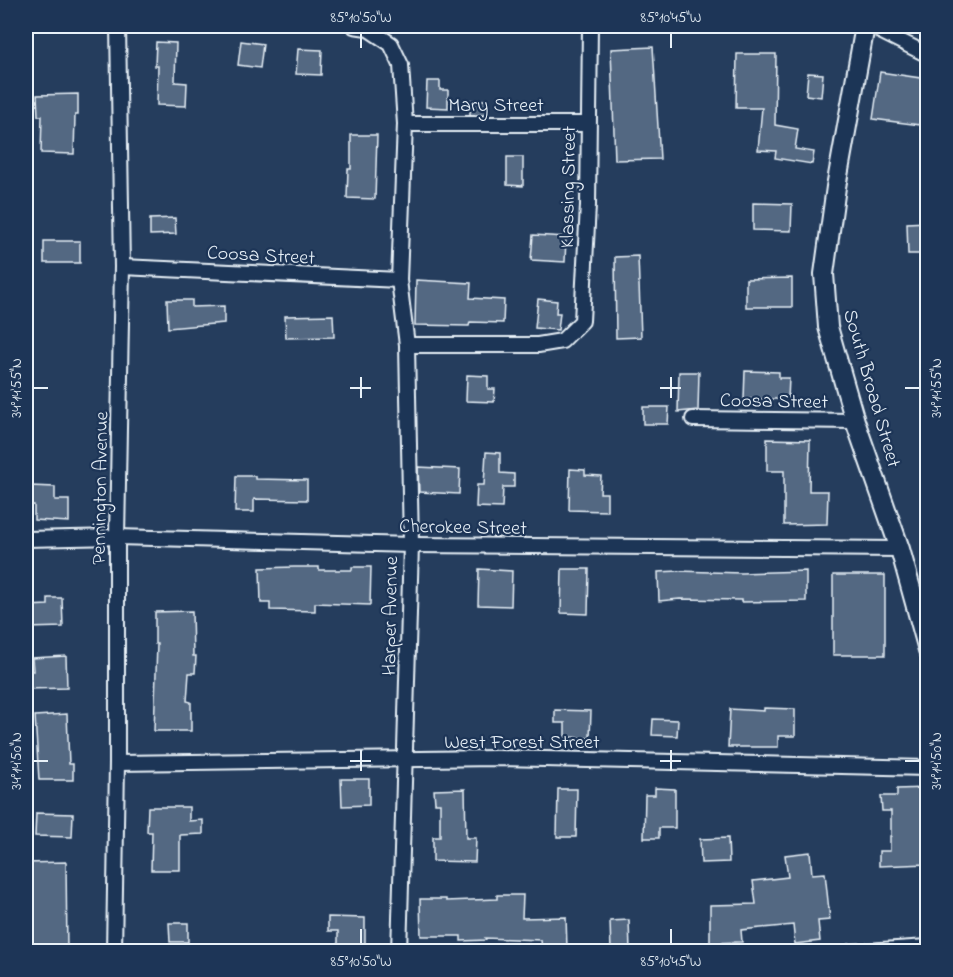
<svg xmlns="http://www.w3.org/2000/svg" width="953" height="977" font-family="'Indie Flower',sans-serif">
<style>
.building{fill:#536782;stroke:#e8f1f8;stroke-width:1.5}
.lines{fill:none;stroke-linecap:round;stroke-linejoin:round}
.minor-casing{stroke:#e8f1f8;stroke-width:18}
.secondary-casing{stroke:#e8f1f8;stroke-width:22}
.minor{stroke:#1d3557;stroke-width:14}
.secondary{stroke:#1d3557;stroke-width:18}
.ticks{fill:none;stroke:#e8f1f8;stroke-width:2}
.labels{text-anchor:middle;stroke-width:4.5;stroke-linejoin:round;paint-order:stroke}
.street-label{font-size:20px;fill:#e8f1f8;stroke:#1d3557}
.neatline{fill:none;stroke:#e8f1f8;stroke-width:2}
.ticks-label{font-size:15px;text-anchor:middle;fill:#e8f1f8}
</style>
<rect width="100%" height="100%" fill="#253d5d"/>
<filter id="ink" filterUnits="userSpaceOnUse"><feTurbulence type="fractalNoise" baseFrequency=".0167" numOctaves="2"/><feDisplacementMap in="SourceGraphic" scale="12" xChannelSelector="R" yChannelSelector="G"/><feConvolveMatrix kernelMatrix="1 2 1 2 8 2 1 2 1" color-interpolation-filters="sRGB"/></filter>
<g filter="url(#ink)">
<g class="building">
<polygon points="241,41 263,44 260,68 238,65"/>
<polygon points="156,42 176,43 175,82 187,83 186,106 157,105 158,66 155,66"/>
<polygon points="653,47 660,159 615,160 611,49"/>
<polygon points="298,49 322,50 321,75 296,74"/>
<polygon points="737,54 776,54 775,125 798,129 795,149 814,152 812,164 775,158 776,151 758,150 762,108 736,108"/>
<polygon points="880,72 927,79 927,117 921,116 920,125 873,119"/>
<polygon points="808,73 823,74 821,97 806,95"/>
<polygon points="427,81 440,81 440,90 448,90 448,108 426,107"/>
<polygon points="78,94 78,115 75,115 74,154 41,153 42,116 38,116 37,95"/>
<polygon points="470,100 488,100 487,115 470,115"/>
<polygon points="351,135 377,135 375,199 347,198 348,169 351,169"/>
<polygon points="507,157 523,157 523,186 507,185"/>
<polygon points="753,203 792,204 791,231 753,230"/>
<polygon points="175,218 176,234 150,235 150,219"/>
<polygon points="927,222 927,254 908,254 907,223"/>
<polygon points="533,235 566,237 565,262 531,260"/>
<rect x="44" y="241" width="36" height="22"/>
<polygon points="638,256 641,337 616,338 615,257"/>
<polygon points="792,278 792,307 746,307 746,279"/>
<polygon points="416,280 471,283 470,298 504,300 503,323 470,322 469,326 415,325"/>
<polygon points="538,299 557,301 556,313 560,313 558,330 535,328"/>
<polygon points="167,300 192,300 192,307 224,306 224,323 168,328"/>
<polygon points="333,315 334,337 286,338 285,316"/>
<polygon points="745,371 779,372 779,378 789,378 788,399 744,399"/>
<polygon points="679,372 699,372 698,410 678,412"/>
<polygon points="467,375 488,376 488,389 495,389 494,402 466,401"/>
<polygon points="643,407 669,407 668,424 643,424"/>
<polygon points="767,439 810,440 809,491 828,491 827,524 784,525 784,471 767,471"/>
<polygon points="486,452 500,453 500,473 514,474 514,487 503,487 502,508 476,507 477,485 484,485"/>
<polygon points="418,467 460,469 459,494 419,492"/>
<polygon points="570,469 585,470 585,475 601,476 600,493 607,493 607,511 569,510"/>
<polygon points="236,476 255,476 255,479 307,480 307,500 254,499 254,512 235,512"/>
<polygon points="30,486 55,487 55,500 69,500 69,522 34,520 34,505 29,505"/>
<polygon points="294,567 319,567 319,570 352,570 352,567 371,567 370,605 315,603 315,611 270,610 270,603 261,603 260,568"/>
<polygon points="479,569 512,571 511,606 478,605"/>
<polygon points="562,569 589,569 588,614 561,613"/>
<polygon points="679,571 741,573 806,571 806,601 741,602 741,600 680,599 659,601 658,572"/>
<rect x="833" y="575" width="52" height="80"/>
<polygon points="48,598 62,598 63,627 27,628 27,606 48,605"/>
<polygon points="192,611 193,656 196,656 195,673 189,673 187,701 191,702 191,731 154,731 157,644 155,644 155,612"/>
<polygon points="66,656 67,688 26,689 26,671 33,671 32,658"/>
<polygon points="764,708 795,709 795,736 778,736 778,747 728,747 730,709 764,711"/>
<polygon points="555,710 591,711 590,738 565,737 565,723 555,723"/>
<polygon points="67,714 69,764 73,764 73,780 39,780 35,716"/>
<polygon points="653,719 678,720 677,736 652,735"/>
<polygon points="341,779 369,779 369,805 342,806"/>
<polygon points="655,788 675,789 675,828 659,828 659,838 644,838 645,795 655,795"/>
<polygon points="926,788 927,864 879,866 879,851 890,851 890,836 891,836 891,811 882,811 881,796 897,796 897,789"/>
<polygon points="465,789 466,838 476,838 475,862 433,861 433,837 440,837 440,803 435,803 434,790"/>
<polygon points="558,789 577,789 576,837 557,837"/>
<polygon points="148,807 189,807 189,821 203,820 203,834 180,835 180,870 151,870 152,832 147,832"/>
<polygon points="36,813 73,814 72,837 35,836"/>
<polygon points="728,838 729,862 701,863 700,839"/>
<polygon points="810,852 812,874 825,873 830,920 818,921 820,941 795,944 793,925 741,930 742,942 710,943 710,905 756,904 753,881 788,877 785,855"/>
<polygon points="66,862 67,951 27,951 26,863"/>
<polygon points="497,895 523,895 522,918 566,917 567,949 542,950 541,940 485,938 486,940 461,941 461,936 421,936 420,899 446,899 446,901 497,899"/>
<polygon points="328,917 365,918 365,946 338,946 338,931 328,931"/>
<polygon points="629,920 630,951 611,951 610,921"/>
<polygon points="169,923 188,923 188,942 170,942"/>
</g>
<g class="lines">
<g class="minor-casing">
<g id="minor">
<polyline points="354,26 367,28 391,44 401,65 405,124 399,280 407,345 411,545 399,952"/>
<polyline points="870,26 928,55"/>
<polyline points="405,124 588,124"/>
<polyline points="122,267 399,280"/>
<polyline points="407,345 538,345 562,341 582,321 588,205 590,26"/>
<polyline points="693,419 855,421"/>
<polyline points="26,539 117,537 411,545 900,549"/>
<polyline points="117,763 497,758 928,768"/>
<polyline points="114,952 117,763 117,537 122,267 118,26"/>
<polyline points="850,952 928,947"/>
</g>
</g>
<g class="secondary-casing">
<polyline id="secondary" points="865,26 836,187 824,274 828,327 855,421 900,549 928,650"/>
</g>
<use href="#minor" class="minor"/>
<use href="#secondary" class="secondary"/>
</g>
</g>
<path class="ticks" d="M 361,33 L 361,48M 671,33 L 671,48M 361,377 L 361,398M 671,377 L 671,398M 33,388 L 48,388M 350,388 L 371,388M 660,388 L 681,388M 905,388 L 920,388M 361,750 L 361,771M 671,750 L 671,771M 33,761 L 48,761M 350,761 L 371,761M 660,761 L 681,761M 905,761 L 920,761M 361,929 L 361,944M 671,929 L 671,944"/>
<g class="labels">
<g class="street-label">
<text x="496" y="111">Mary Street</text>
<text transform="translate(567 187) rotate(-89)" y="7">Klassing Street</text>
<text transform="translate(261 254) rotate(3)" y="7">Coosa Street</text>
<text transform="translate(873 388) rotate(74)" y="7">South Broad Street</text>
<text transform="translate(774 400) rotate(1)" y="7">Coosa Street</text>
<text transform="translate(99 488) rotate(-89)" y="7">Pennington Avenue</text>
<text transform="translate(463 526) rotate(1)" y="7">Cherokee Street</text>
<text transform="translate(389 616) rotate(-89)" y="7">Harper Avenue</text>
<text x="522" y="748">West Forest Street</text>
</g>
</g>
<rect width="953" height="977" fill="none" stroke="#1d3557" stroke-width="66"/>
<rect x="33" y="33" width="887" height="911" class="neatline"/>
<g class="ticks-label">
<text x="361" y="22">85°10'50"W</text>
<text x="671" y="22">85°10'45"W</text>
<text transform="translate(16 388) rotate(-90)" y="5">34°14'55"N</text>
<text transform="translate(936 388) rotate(-90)" y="5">34°14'55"N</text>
<text transform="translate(16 761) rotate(-90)" y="5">34°14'50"N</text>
<text transform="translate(936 761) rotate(-90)" y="5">34°14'50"N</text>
<text x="361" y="966">85°10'50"W</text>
<text x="671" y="966">85°10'45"W</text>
</g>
</svg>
